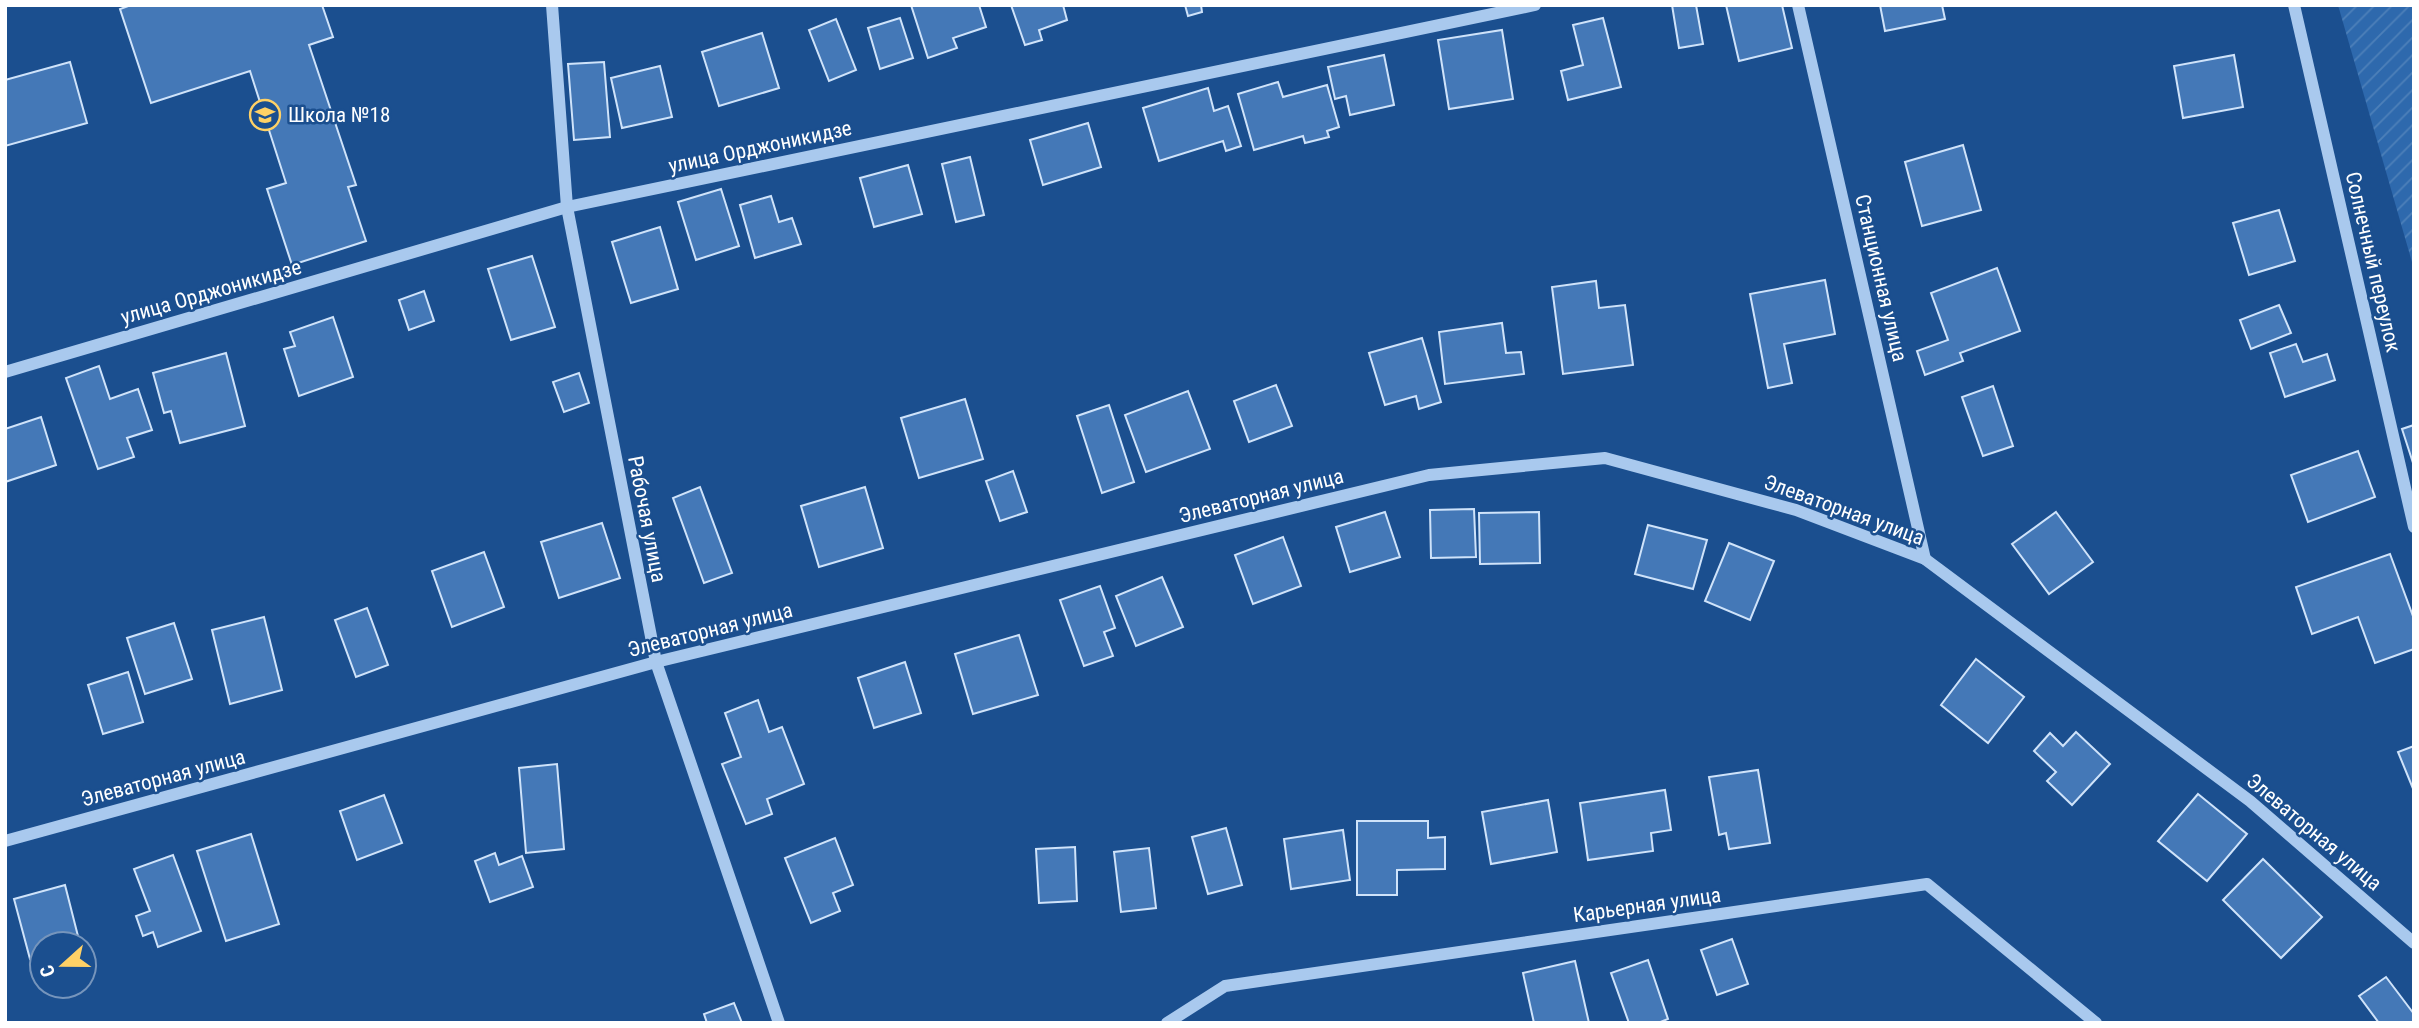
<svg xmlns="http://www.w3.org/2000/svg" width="2419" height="1028" font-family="'Roboto Condensed',sans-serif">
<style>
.garden{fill:url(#garden-furrows)}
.building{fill:#4478b7;stroke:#cfe3fa;stroke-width:2}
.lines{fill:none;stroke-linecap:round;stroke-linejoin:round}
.minor{stroke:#a9c9ee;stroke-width:12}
.labels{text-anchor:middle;stroke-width:5;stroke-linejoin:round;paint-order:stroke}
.poi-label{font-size:21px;fill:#fff;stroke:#1b4f8f;text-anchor:start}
.street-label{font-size:21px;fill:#fff;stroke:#1b4f8f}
</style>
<defs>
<pattern id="garden-furrows" width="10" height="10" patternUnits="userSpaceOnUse" patternTransform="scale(1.75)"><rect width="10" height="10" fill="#2e69ad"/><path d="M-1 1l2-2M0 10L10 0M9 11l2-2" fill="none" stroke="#4d80b9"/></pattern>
</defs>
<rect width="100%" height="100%" fill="#1b4f8f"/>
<polygon class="garden" points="2338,5 2414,5 2414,269"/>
<g class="building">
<polygon points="131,5 322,5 333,37 309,45 356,185 348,187 366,241 292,265 267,189 286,183 250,71 151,103 120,9"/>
<polygon points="911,5 979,5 986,27 953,38 957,48 928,58"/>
<polygon points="1011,5 1063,5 1067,20 1039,30 1042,40 1025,45"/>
<polygon points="1185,5 1201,5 1202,12 1188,16"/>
<polygon points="1672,5 1696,5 1703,44 1679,48"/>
<polygon points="1726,5 1782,5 1792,48 1739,61"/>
<polygon points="1880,5 1942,5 1945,19 1885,31"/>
<polygon points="900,18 913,58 880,69 868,28"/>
<polygon points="1603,18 1621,87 1568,100 1561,71 1583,65 1573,25"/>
<polygon points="836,19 856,70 829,81 809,30"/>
<polygon points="1502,30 1513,99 1449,109 1438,40"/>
<polygon points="762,33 779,88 719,106 702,52"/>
<polygon points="1384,55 1394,105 1350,115 1346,96 1335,99 1328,67"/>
<polygon points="2234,55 2243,107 2183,118 2174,66"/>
<polygon points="70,62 87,123 5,146 5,80"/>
<polygon points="604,62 610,137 574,140 568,64"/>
<polygon points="660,66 672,117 622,128 611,78"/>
<polygon points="1278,82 1283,97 1327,85 1339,127 1327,131 1329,137 1305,143 1303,136 1254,150 1238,94"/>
<polygon points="1208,88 1214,111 1228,106 1241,146 1226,151 1223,141 1159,161 1143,108"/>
<polygon points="1088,123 1101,167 1043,185 1030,140"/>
<polygon points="1963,145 1981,210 1922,226 1905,162"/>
<polygon points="970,157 984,215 956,222 942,164"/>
<polygon points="908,165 922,214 874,227 860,178"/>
<polygon points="721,189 739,246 696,260 678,202"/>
<polygon points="771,196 779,222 792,218 801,244 755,258 740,205"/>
<polygon points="2279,210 2295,261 2249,275 2233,223"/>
<polygon points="660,227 678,289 631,303 612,242"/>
<polygon points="532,256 555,327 511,340 488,269"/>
<polygon points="1997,268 2020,331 1960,353 1963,361 1925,375 1917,351 1948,340 1931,293"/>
<polygon points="1825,280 1835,334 1784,344 1792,383 1768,388 1750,294"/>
<polygon points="1596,281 1599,308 1625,305 1633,365 1563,374 1552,287"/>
<polygon points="424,291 434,321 409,330 399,300"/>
<polygon points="2279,305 2291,333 2251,349 2240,320"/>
<polygon points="333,317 353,377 299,396 284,349 295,346 290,332"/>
<polygon points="1502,323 1506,353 1521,352 1524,374 1445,384 1439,332"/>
<polygon points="1422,338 1441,402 1419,409 1416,396 1385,405 1369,353"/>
<polygon points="2296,344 2303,362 2327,354 2335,380 2285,397 2270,353"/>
<polygon points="226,353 245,426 180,443 171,411 164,413 153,373"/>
<polygon points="99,366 110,399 138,389 152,430 127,438 134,457 98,469 66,378"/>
<polygon points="579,373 589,403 564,412 553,382"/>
<polygon points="1276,385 1292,426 1249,442 1234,401"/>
<polygon points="1993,386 2013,446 1983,456 1962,397"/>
<polygon points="1188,391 1210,449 1146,472 1125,415"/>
<polygon points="965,399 983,459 919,478 901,418"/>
<polygon points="1109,405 1134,482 1102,493 1077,416"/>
<polygon points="41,417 56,465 5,482 5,429"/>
<polygon points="2414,425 2414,466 2402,429"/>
<polygon points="2358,451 2375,497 2308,522 2291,475"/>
<polygon points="1013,471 1027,512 1000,521 986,481"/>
<polygon points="700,487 732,573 704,583 673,498"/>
<polygon points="865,487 883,548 819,567 801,506"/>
<polygon points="1474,509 1476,557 1431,558 1430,510"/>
<polygon points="1385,512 1400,557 1350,572 1336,527"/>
<polygon points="1539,512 1540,563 1480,564 1479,513"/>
<polygon points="2056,512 2093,562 2049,594 2012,544"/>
<polygon points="602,523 620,578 559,598 541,542"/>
<polygon points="1648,525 1707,540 1693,589 1635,574"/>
<polygon points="1283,537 1301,586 1253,604 1235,555"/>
<polygon points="1729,543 1774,561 1750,620 1705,601"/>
<polygon points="484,552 504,607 452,627 432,571"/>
<polygon points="2390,554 2414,619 2414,649 2375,663 2358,617 2312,634 2296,587"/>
<polygon points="1162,577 1183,627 1136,646 1116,596"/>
<polygon points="1100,586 1115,628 1104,632 1113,656 1084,666 1060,600"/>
<polygon points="367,608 388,665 356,677 335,620"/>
<polygon points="264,617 282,690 230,704 212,630"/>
<polygon points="174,623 192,679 145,694 127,638"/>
<polygon points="1019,635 1038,695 973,714 955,654"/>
<polygon points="1976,659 2024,697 1988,743 1941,705"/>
<polygon points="905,662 921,713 874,728 858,678"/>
<polygon points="128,672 143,722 103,734 88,685"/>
<polygon points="758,700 769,732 782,727 804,784 767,799 772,814 746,824 722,764 741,757 725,713"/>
<polygon points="2076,732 2110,764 2072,805 2047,781 2056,772 2034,751 2050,733 2063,746"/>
<polygon points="2414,746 2414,791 2398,752"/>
<polygon points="557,764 564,849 526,853 519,768"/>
<polygon points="1758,770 1770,843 1729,849 1726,833 1719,835 1709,777"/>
<polygon points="1665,790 1671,830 1651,833 1653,851 1588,860 1580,803"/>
<polygon points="2198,794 2247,834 2207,881 2158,841"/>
<polygon points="384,795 402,843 357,860 340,811"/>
<polygon points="1548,800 1557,852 1491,864 1482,812"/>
<polygon points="1357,821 1428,821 1428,838 1445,837 1445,869 1397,870 1397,895 1357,895"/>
<polygon points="1226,828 1242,885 1208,894 1192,837"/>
<polygon points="1343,830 1350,880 1291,889 1284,839"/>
<polygon points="251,834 279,924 226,941 197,851"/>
<polygon points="835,838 853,885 833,893 840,911 811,923 785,858"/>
<polygon points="1075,847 1077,901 1039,903 1036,849"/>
<polygon points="1149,848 1156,908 1121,912 1114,852"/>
<polygon points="495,853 499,865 522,856 533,887 490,902 475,861"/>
<polygon points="173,855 201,931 158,947 153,932 143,936 136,916 150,911 134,869"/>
<polygon points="2263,859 2322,917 2281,958 2223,900"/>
<polygon points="65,885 80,944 42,944 42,956 30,959 14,899"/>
<polygon points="1732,939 1748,984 1717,995 1701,950"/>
<polygon points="1648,960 1668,1019 1658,1023 1629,1023 1611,973"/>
<polygon points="1575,961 1589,1023 1534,1023 1523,973"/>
<polygon points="2386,977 2414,1014 2414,1023 2379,1023 2359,996"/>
<polygon points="734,1003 742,1023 707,1023 704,1014"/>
</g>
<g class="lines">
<g class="minor">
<polyline points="552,5 567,207 656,662 779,1023"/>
<polyline points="1798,5 1925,559"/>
<polyline points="2294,5 2414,527"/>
<polyline points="5,372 567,207 1535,5"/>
<polyline points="5,841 656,662 1429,475 1605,458 1796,510 1925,559 2250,801 2414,943"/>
<polyline points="1167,1023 1225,986 1927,884 2096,1023"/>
</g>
</g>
<defs>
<g id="school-ring" transform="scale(1.575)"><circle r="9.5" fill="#1b4f8f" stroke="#ffd166" stroke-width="1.5"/><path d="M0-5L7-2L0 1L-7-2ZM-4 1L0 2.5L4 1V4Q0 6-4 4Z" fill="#ffd166"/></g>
</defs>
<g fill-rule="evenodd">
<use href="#school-ring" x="265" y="115"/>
</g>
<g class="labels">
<g class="poi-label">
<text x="288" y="122">Школа №18</text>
</g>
<g class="street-label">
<text transform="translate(760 147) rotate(-12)" y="7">улица Орджоникидзе</text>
<text transform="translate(2373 262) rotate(77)" y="7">Солнечный переулок</text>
<text transform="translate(1881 278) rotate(77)" y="7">Станционная улица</text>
<text transform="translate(211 292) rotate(-16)" y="7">улица Орджоникидзе</text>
<text transform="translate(1261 496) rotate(-14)" y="7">Элеваторная улица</text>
<text transform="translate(1844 510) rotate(20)" y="7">Элеваторная улица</text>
<text transform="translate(647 519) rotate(79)" y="7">Рабочая улица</text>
<text transform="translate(710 630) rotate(-14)" y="7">Элеваторная улица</text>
<text transform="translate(163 778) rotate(-15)" y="7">Элеваторная улица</text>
<text transform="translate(2314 832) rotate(40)" y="7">Элеваторная улица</text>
<text transform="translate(1647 905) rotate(-8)" y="7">Карьерная улица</text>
</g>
</g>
<rect width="2419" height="1028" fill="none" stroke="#ffffff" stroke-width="14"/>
<g transform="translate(63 965) rotate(249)"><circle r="33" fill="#1b4f8f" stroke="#7695bc" stroke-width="2"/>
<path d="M0-5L12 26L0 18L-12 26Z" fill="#ffd166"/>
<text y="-10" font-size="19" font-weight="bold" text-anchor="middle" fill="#ffffff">С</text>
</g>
</svg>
